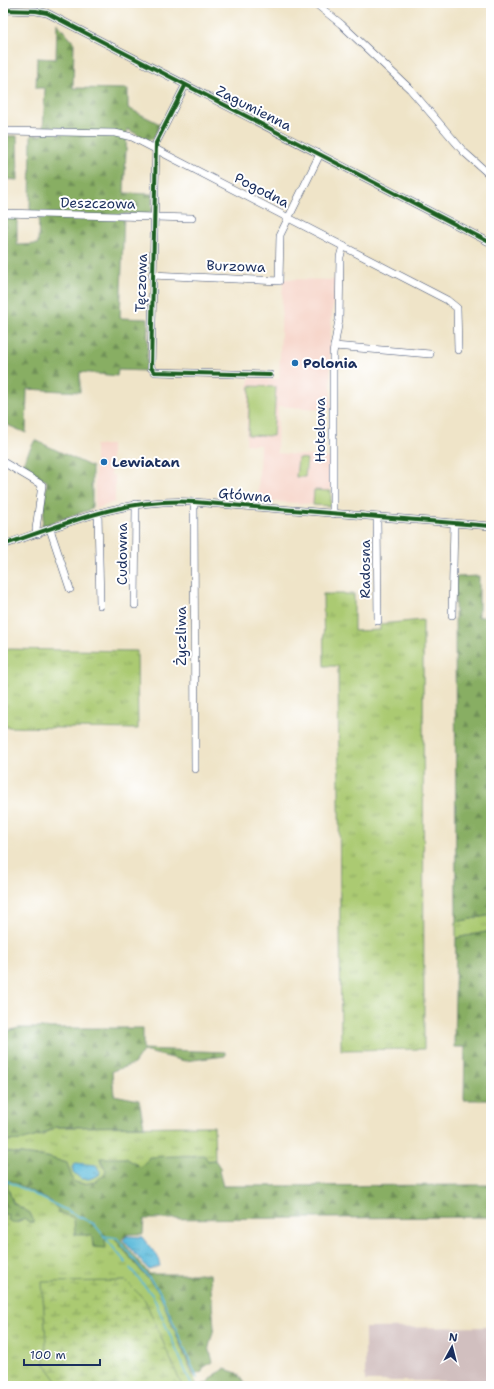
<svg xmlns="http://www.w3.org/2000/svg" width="494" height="1389" font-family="'Shantell Sans',sans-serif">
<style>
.built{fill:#f6d1c5}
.industrial{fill:#d1bfbf}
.grass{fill:url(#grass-tufts);stroke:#637c68}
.forest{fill:url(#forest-firs);stroke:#526e61}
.wetland{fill:url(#wetland-marsh);stroke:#637c68}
.green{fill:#abca72;stroke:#637c68}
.water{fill:url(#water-ripples);stroke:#3c759c}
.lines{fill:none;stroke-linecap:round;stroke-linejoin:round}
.stream{stroke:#5dbbdb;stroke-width:1.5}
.minor-casing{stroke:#3b4a6e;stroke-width:8}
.minor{stroke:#fff;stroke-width:7}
.cycleway-casing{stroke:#fff;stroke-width:6}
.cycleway{stroke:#1b5e20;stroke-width:4}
.poi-dot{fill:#1f6fb2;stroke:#fff;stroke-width:1.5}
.labels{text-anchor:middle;stroke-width:4;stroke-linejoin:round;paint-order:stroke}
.street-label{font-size:14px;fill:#1b2f5e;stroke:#fff}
.poi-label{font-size:14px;font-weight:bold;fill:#1b2f5e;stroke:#fff;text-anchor:start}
</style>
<defs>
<pattern id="grass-tufts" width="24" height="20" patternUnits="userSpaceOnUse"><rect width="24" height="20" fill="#abca72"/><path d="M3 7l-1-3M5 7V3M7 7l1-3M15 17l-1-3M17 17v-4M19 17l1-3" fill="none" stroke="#8aa461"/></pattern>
<pattern id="forest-firs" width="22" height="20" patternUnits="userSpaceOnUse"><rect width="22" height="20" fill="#88ae64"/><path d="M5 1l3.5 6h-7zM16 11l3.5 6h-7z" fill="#6e8e56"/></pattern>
<pattern id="wetland-marsh" width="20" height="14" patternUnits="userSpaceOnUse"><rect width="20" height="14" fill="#abca72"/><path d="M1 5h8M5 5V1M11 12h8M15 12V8" fill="none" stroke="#8aa461"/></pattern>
<pattern id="water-ripples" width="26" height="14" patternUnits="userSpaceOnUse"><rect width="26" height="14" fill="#5dbbdb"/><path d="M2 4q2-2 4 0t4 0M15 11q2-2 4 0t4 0" fill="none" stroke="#4c98b5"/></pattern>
</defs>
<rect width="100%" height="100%" fill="#fff"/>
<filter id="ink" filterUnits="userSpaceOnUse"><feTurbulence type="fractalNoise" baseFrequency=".025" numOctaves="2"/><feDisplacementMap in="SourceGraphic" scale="8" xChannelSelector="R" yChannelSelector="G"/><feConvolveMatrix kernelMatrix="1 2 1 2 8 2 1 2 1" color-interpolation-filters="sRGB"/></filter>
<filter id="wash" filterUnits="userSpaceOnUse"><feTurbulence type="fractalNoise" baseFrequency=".012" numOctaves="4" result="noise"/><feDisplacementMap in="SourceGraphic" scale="16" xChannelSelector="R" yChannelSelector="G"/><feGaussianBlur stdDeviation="0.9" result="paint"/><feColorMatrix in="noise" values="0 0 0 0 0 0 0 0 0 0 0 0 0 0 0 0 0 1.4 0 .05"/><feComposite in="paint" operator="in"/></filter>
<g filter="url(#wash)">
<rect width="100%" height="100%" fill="#efe4c8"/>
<g class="built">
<polygon points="283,279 335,280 330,341 331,410 278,406 277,453 331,458 331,506 258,500 260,445 246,444 249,378 279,379"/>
<polygon points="95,445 111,445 111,475 115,476 115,502 95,509"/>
</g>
<polygon class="industrial" points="491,1327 491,1381 365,1381 365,1328"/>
<g class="grass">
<polygon points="323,594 354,594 354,631 380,630 380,624 423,620 424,1049 341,1050 338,666 324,666"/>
<polygon points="3,649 137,651 138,729 3,727"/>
<polygon points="491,915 491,931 456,938 456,922"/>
<path d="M 214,1126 L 215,1160 L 145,1164 L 140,1167 L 126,1158 L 100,1160 L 106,1171 C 100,1182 85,1187 73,1181 L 67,1163 L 47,1157 L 12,1153 L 3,1150 L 3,1141 C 22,1140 40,1138 56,1127 Z"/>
<polygon points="10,1180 53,1202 59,1210 58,1212 75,1218 76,1234 90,1235 98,1247 102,1246 105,1239 114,1238 159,1292 197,1386 3,1386 3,1214 9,1215 18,1223 24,1218 29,1222 34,1222 30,1213 13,1203 7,1185"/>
</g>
<g class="forest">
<polygon points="57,23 74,43 73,88 128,89 128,108 160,124 153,139 148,140 127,129 124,193 152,194 152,211 148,214 124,214 120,318 148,319 147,371 118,370 117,376 80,372 80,392 27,389 26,433 3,423 3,217 17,217 17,245 38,244 39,218 30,210 31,135 43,135 45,88 36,88 37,58 56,59"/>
<polygon points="3,136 17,136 18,180 3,179"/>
<polygon points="35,440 92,467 92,509 42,526 47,481 20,468"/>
<polygon points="479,576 479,617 491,617 491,915 456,922 455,577"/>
<polygon points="491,931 491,1100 464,1100 465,1047 454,1047 456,938"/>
<polygon points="19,1028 143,1028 143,1049 225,1052 225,1056 185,1061 143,1051 134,1064 112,1071 114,1095 139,1100 144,1126 56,1127 41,1135 24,1140 3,1141 3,1032"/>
<path d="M 3,1150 L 12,1153 L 47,1157 L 67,1163 L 73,1181 C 85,1187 100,1182 106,1171 L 100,1158 L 126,1158 L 140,1167 L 145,1164 L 149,1157 L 204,1155 L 208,1161 L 215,1160 L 221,1169 L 219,1171 L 223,1186 L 491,1185 L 491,1217 L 144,1219 L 143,1234 L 128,1234 L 121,1240 L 149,1274 L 210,1274 L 214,1328 L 209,1347 L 213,1362 L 204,1367 L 202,1372 L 194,1375 L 159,1292 L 114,1238 L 105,1239 L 106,1248 L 93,1247 L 92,1237 L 90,1235 L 75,1235 L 74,1218 L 58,1212 L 58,1210 L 52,1202 L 10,1180 L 7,1185 L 13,1203 L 30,1213 L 34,1222 L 29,1222 L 24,1218 C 17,1223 15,1224 8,1220 L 9,1215 L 3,1214 Z"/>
<polygon points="225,1369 237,1373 246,1386 197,1386 208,1383 215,1374"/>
</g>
<polygon class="wetland" points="126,1281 145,1300 182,1386 61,1386 44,1363 46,1342 42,1282"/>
<g class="green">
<polygon points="250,386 276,387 273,436 248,435"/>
<polygon points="298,458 307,459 305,477 296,477"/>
<polygon points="314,490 331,491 331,506 313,505"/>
</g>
<g class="water">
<polygon points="75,1163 96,1165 100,1172 99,1175 89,1179 81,1179 73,1172 73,1164"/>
<polygon points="127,1236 142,1237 158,1257 160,1266 149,1270 123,1240"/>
</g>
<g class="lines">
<g class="stream">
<polyline points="3,1179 94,1224 126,1263"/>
<polyline points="104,1236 117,1238 160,1292 197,1378"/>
<polyline points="130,1268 153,1296 192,1386"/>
</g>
</g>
</g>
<g filter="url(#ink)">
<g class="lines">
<g class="minor-casing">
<g id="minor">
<polyline points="315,3 341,24 410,89 464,152 491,176"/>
<polyline points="3,10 36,11 47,13 491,243"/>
<polyline points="185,86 156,143 151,368 155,372 270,375"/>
<polyline points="3,131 115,133 132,137 447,300 457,308 458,350"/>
<polyline points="3,213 192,218"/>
<polyline points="152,275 279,281 280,235 320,154"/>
<polyline points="334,346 430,354"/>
<polyline points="3,462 42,485 36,529 38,534"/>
<polyline points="194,502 195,769"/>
<polyline points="98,513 100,605"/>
<polyline points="333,514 333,353 339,320 340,257 343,246"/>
<polyline points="377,517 378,621"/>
<polyline points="50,529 70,589"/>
<path d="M 3,545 C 68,523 123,498 194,502 L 491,526"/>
<polyline points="135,605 136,504"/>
<polyline points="452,615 454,523"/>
</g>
</g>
<use href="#minor" class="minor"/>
<g class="cycleway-casing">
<g id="cycleway">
<polyline points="3,10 36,11 47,13 491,243"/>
<polyline points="185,86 156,143 151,368 155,372 270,375"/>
<path d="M 3,545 C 68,523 123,498 194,502 L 491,526"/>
</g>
</g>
<use href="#cycleway" class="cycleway"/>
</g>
</g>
<g class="poi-dot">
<circle cx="295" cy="363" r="4"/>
<circle cx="104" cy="462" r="4"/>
</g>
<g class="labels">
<g class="street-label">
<text transform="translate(254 108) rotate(27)" y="5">Zagumienna</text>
<text transform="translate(262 190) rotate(27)" y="5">Pogodna</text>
<text transform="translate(98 203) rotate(1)" y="5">Deszczowa</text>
<text transform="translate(236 266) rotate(2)" y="5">Burzowa</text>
<text transform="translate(141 283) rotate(-88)" y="5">Tęczowa</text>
<text transform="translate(320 430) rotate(-90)" y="5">Hotelowa</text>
<text transform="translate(245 495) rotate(5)" y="5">Główna</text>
<text transform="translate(122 554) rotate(-90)" y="5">Cudowna</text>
<text transform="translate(365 569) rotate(-90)" y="5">Radosna</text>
<text transform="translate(181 636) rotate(-90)" y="5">Życzliwa</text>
</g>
<g class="poi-label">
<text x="303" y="368">Polonia</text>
<text x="112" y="467">Lewiatan</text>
</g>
</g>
<rect width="494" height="1389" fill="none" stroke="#fff" stroke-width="16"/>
<g transform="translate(452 1347) rotate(7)" stroke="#ffffff" stroke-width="3" paint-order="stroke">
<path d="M0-3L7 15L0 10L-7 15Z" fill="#1b2f5e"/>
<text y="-6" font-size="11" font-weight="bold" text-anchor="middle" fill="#1b2f5e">N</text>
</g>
<path d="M24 1359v6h76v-6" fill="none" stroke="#1b2f5e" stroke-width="2"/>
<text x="30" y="1359" font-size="12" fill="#1b2f5e" stroke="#ffffff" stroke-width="3" paint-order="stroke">100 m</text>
</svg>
